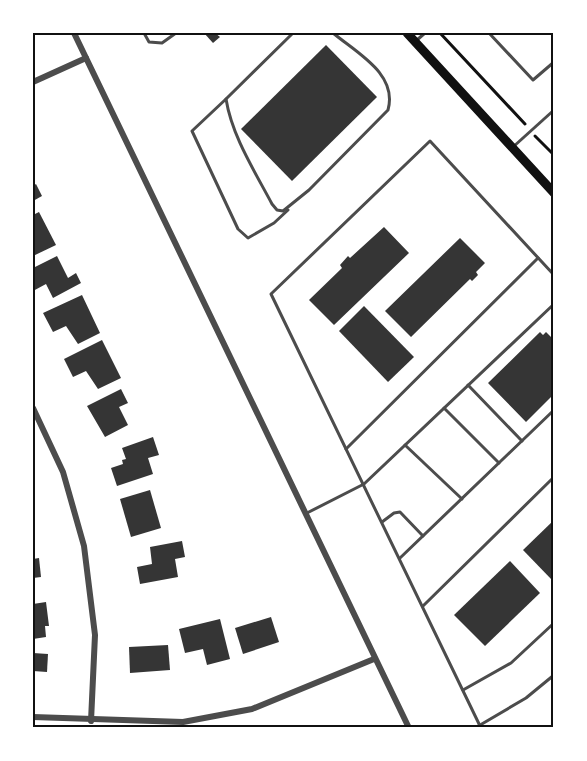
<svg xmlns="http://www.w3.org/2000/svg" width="587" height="761" font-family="'Alegreya Sans',sans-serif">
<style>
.building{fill:#353535}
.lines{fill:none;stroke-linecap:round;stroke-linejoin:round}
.path{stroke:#111;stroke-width:3}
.service{stroke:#4c4c4c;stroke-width:3}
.minor{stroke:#4c4c4c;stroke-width:6}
.secondary{stroke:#111;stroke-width:9}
.neatline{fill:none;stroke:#111;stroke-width:2}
</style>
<rect width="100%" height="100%" fill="#fff"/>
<g class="building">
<polygon points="204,33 215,33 220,37 213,43"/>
<polygon points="326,45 377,97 292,181 241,129"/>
<polygon points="36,184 42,196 33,201 33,186"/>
<polygon points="39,212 56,245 33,256 33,215"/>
<polygon points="384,227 409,253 334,325 309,300 342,268 340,265 348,256 350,258"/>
<polygon points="460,238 485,263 476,272 478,275 472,281 470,279 411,337 385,311"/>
<polygon points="57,256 68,278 76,273 81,283 53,298 46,284 33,291 33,268"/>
<polygon points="82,295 100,333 78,344 66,326 53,332 43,313"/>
<polygon points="364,306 414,357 388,382 339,331"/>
<polygon points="540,332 543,335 546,332 554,340 554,394 526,422 488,383"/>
<polygon points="102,340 121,378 98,389 86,371 73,377 64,359"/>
<polygon points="121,389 128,403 119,407 128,425 105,437 87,406"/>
<polygon points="153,437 159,455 148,458 153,474 117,486 111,468 123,464 122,460 126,459 122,448"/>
<polygon points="150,490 161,528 131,537 120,499"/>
<polygon points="554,520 554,578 552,580 523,550"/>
<polygon points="182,541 185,557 175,559 178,577 140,584 137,567 152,564 150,547"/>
<polygon points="39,558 41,577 33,578 33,559"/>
<polygon points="510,561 540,593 485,646 454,615"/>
<polygon points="46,602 49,626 45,626 46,637 33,639 33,604"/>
<polygon points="271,617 279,642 243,654 235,628"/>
<polygon points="220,619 230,659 207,665 203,649 185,653 179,629"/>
<polygon points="168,645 170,670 130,673 129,647"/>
<polygon points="33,653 48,654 47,672 33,671"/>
</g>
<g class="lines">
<g class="path">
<polyline points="440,33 525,124"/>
<polyline points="535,136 554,155"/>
</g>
<g class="service">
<polyline points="144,33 149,42 162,43 176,33"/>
<path d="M 293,33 L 226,99 C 232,136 254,170 272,204 L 277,210 L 283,211 L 309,190 L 388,110 C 398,74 357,53 333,33"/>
<polyline points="489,33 533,80 554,62"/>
<polyline points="417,40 425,33"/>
<polyline points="226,99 192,131 238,229 248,238 274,223 288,210"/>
<polyline points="513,147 554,110"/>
<polyline points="468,385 522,441"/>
<polyline points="444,408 499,463"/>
<polyline points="405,445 462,499"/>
<polyline points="346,449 538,258"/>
<polyline points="305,514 364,484 554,304"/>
<polyline points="382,522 394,513 400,512 423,536"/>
<polyline points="400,558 554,410"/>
<polyline points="423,606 554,477"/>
<polyline points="463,690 511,663 554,623"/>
<polyline points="475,728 526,698 554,675"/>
<polyline points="481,728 271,294 430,141 554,275"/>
</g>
<g class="minor">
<polyline points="74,33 409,728"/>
<polyline points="33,82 86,58"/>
<polyline points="33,408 63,472 84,546 95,635 91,721"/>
<polyline points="33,717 183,722 252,709 374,659"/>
</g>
<polyline class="secondary" points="407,33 554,193"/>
</g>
<rect width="587" height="761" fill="none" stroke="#ffffff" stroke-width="69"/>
<rect x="34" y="34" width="518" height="692" class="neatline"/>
</svg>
